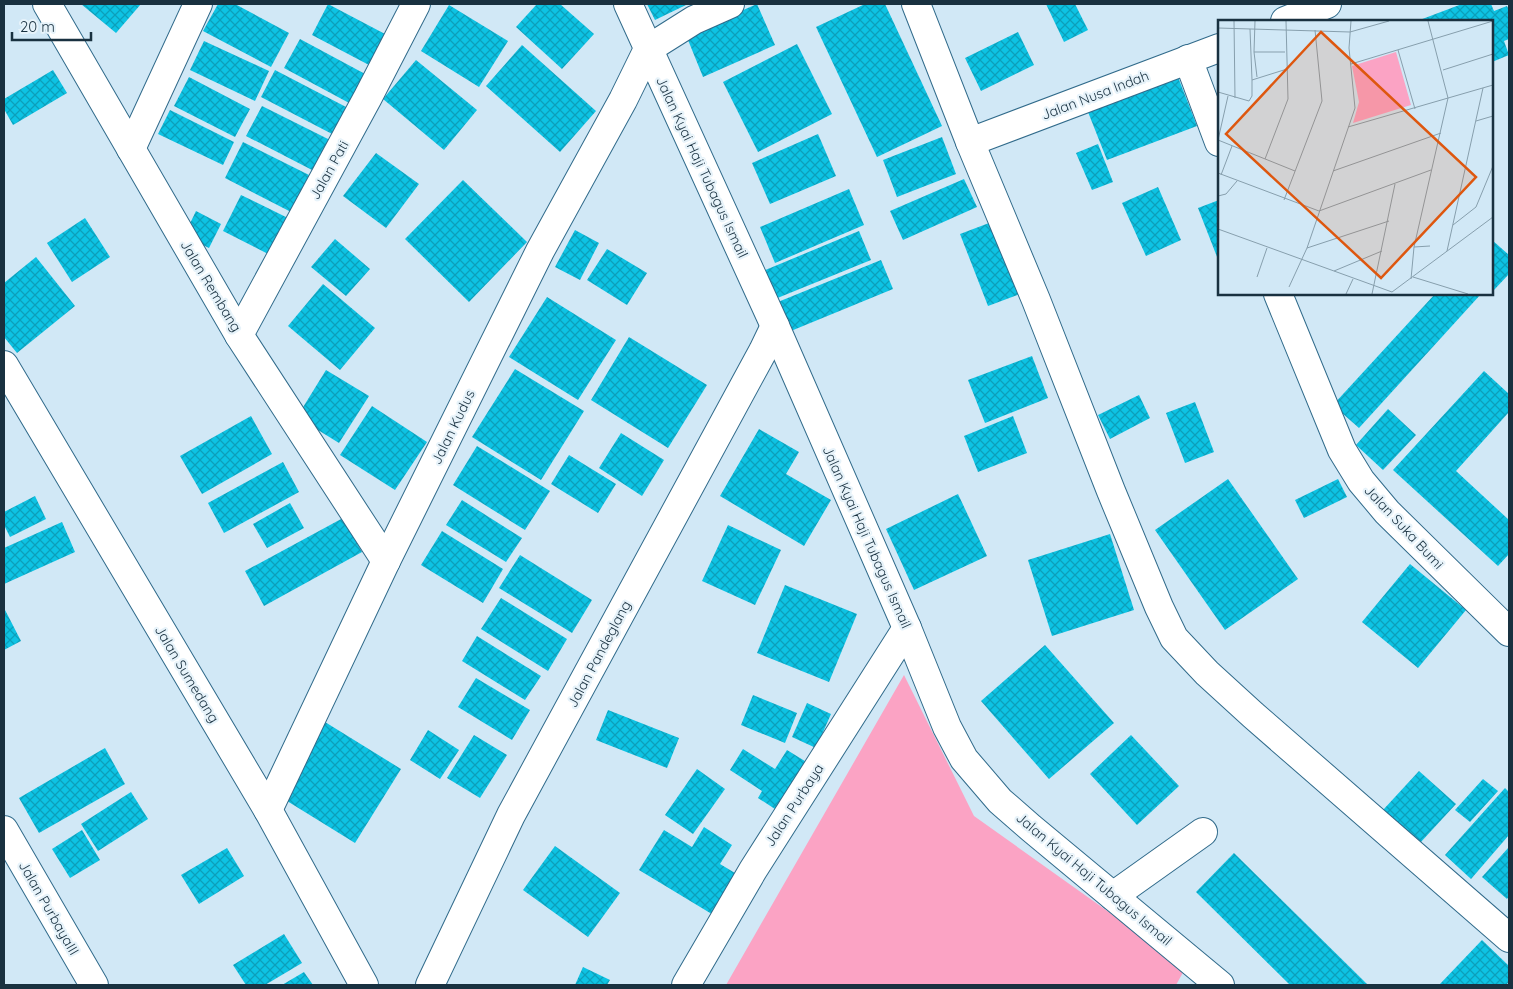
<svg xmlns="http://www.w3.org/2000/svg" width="1513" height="989" font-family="Quicksand,sans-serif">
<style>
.green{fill:#fba3c4}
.building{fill:url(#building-cross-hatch)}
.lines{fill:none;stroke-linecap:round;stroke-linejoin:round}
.minor-casing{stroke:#316b8b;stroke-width:30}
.minor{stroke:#fff;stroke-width:28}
.labels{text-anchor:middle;stroke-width:4.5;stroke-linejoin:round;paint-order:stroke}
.street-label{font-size:14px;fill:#193140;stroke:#e7f3fa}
.inset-road{fill:none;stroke:#879fad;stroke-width:1}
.view{fill:#de570f;fill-opacity:0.15;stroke:#de570f;stroke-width:2.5}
.inset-edge{fill:none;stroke:#193140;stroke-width:2.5}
</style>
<defs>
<pattern id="building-cross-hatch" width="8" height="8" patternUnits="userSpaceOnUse" patternTransform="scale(1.25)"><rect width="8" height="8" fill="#0dc3e4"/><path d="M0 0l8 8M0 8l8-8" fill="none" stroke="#0c9fba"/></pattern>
</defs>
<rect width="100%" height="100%" fill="#d1e8f6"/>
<polygon class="green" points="904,675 974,816 1186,967 1176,985 726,985"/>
<g class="building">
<polygon points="81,4 141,4 116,33"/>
<polygon points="218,4 235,4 289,33 271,67 203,31"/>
<polygon points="328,4 385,34 369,65 312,35"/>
<polygon points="537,4 560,4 594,34 562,69 516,27"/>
<polygon points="647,4 688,4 655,20"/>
<polygon points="757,4 775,45 703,77 686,35"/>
<polygon points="865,4 885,4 942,126 877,157 816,27"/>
<polygon points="1046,4 1075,4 1088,30 1064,42"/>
<polygon points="1462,4 1491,4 1494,11 1507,6 1509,10 1509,39 1504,41 1509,55 1492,62 1492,21 1417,21"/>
<polygon points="449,5 508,41 479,87 421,51"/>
<polygon points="1018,32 1034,65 981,91 965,58"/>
<polygon points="300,39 367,75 351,104 284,68"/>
<polygon points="204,41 269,71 255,101 190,70"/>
<polygon points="797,44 832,114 758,152 723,82"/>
<polygon points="522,45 596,111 560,152 486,86"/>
<polygon points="416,60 477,110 444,150 383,99"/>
<polygon points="53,70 67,93 13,125 4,109 4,99"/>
<polygon points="275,70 348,108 334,135 261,97"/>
<polygon points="189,77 250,109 235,137 174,106"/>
<polygon points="1178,77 1197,126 1107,160 1088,112"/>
<polygon points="262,106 330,140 314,171 246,136"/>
<polygon points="170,110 234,142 223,165 158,134"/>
<polygon points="818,134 836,176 770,204 752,163"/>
<polygon points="942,137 956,174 897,197 883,160"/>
<polygon points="243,142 309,175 291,212 225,178"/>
<polygon points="1098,144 1113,182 1092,190 1076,153"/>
<polygon points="376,153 419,184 386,228 343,196"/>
<polygon points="964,179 977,207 903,240 890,211"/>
<polygon points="463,180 527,242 469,302 405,239"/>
<polygon points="1158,187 1181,240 1146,256 1122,203"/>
<polygon points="849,189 864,225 775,263 760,227"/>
<polygon points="241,195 292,220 274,257 223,231"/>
<polygon points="1219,200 1219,262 1198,208"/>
<polygon points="196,211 221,224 209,248 184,236"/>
<polygon points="85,218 110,257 72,282 47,243"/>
<polygon points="997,220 1025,292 988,306 960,234"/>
<polygon points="575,230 599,243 580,280 555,267"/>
<polygon points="859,231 871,260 775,299 763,271"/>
<polygon points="335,239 370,269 346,296 311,267"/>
<polygon points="1492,240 1509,255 1509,274 1494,290 1492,288"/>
<polygon points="607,249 647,273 627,305 587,280"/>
<polygon points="36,257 75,306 17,353 4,337 4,283"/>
<polygon points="881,260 893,289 786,333 773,304"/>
<polygon points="323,284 375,328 340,370 288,326"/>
<polygon points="1435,294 1481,294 1359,428 1333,405"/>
<polygon points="547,297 616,340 578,400 509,357"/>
<polygon points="629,337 707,385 668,448 591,400"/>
<polygon points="1032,356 1048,398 985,423 968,380"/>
<polygon points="515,369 584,411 541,480 472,437"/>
<polygon points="326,370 369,396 339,443 297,417"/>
<polygon points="1484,371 1509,394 1509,412 1456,471 1509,520 1509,554 1498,566 1393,470"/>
<polygon points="1139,395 1150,418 1110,439 1098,415"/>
<polygon points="1195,402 1214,452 1185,463 1166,413"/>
<polygon points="372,406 427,442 395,490 340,455"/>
<polygon points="1388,409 1416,435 1383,470 1356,445"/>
<polygon points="251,416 272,454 202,494 180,456"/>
<polygon points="1013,416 1027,453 978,472 964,436"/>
<polygon points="759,429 799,452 786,474 831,500 804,546 720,496"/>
<polygon points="621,433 664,460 642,496 599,468"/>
<polygon points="477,446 550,491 525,530 453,485"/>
<polygon points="569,455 616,484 598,513 551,484"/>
<polygon points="283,462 299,492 224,533 208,503"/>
<polygon points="1228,479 1298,579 1225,630 1155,530"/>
<polygon points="1338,479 1347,497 1304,518 1295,500"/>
<polygon points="958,494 987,556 914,590 886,529"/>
<polygon points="35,496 46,519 10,537 4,525 4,512"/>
<polygon points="462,500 522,538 506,562 446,525"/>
<polygon points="290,503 304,528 267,548 253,524"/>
<polygon points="343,518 362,552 264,606 245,571"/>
<polygon points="62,522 75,552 4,584 4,548"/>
<polygon points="728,525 781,550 755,605 702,581"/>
<polygon points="442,531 503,569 483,603 421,565"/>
<polygon points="1110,534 1134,610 1052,636 1028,560"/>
<polygon points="520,555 592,600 572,633 499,588"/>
<polygon points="1410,564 1466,610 1418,668 1362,622"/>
<polygon points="785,585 857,614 829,682 757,653"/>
<polygon points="501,598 567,639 548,671 481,629"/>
<polygon points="4,608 21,641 4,650"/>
<polygon points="477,636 541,676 525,700 462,661"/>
<polygon points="1045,645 1114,723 1049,779 981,701"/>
<polygon points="476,678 530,710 512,740 458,707"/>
<polygon points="753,695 797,713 785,743 741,725"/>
<polygon points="807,703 831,714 816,748 792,737"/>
<polygon points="608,710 679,738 667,768 596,740"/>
<polygon points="325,722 401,769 355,843 279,796"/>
<polygon points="428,730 459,750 440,779 410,760"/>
<polygon points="474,735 507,755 480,798 447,778"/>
<polygon points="1131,735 1179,786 1137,825 1090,774"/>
<polygon points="105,748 125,784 39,833 19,798"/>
<polygon points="743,749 775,769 787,750 808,763 778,811 758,798 762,791 730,770"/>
<polygon points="697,769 725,789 693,834 665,815"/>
<polygon points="1419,771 1456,804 1420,843 1383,810"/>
<polygon points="1483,779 1498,791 1470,822 1455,810"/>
<polygon points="1505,788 1509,792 1509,835 1471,879 1445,855"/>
<polygon points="131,792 148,819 98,851 81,824"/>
<polygon points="704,827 732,845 720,864 745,879 720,919 639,870 664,830 692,847"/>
<polygon points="82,830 100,860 70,878 52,849"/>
<polygon points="555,846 620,893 588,937 523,890"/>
<polygon points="1509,847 1509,896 1507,899 1482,877"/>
<polygon points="227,848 244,876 199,904 181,875"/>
<polygon points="1234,853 1368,985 1290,985 1196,892"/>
<polygon points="284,934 302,963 265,985 246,985 233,965"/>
<polygon points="1482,940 1509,966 1509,982 1506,985 1439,985"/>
<polygon points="583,967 610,980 607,985 575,985"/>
<polygon points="304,972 313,985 282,985"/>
</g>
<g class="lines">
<g class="minor-casing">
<g id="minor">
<polyline points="47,4 239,335 386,561"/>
<polyline points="628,4 775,326 907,628 947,727 964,759 1000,801 1031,828 1220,985"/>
<polyline points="916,4 970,142 1036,300 1111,491 1159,607 1174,638 1207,673 1253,715 1509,938"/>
<polyline points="1285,21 1327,4"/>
<polyline points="1188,59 1219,142"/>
<polyline points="970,142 1219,48"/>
<polyline points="131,149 198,4"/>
<polyline points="1278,294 1342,450 1361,481 1387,512 1509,632"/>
<polyline points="239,335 368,97 416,4"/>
<polyline points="4,365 268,810 364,985"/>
<polyline points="268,810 386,561 540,251 623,100 648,49 694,20 730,4"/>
<polyline points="4,830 94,985"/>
<polyline points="1113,896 1203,832"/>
<polyline points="430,985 511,815 763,351 775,326"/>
<polyline points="686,985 753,870 907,628"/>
</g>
</g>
<use href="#minor" class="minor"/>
</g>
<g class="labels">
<g class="street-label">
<text transform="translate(1095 95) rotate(-21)" y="5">Jalan Nusa Indah</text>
<text transform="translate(702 167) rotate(65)" y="5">Jalan Kyai Haji Tubagus Ismail</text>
<text transform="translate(329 170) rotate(-61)" y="5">Jalan Pati</text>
<text transform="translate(211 286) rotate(59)" y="5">Jalan Rembang</text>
<text transform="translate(453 427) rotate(-64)" y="5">Jalan Kudus</text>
<text transform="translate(1404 527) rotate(47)" y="5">Jalan Suka Bumi</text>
<text transform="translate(867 537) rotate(66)" y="5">Jalan Kyai Haji Tubagus Ismail</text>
<text transform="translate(599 654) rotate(-62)" y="5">Jalan Pandeglang</text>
<text transform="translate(187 674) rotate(59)" y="5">Jalan Sumedang</text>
<text transform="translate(794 805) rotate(-57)" y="5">Jalan Purbaya</text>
<text transform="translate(1094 879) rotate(40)" y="5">Jalan Kyai Haji Tubagus Ismail</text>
<text transform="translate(49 908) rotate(60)" y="5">Jalan PurbayaIII</text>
</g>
</g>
<g transform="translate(1218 20)">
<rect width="275" height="275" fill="#d1e8f6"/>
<path d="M 178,32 L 193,85 L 135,103 L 141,82 L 134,46 Z" fill="#fba3c4"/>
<path class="inset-road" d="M 16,1 L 17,78M 0,8 L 132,12 L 171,1M 32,9 L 34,60M 180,30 L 197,89M 36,32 L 37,1M 133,44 L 275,1M 225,50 L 275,34M 39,57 L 36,32 L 67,32M 0,72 L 31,81 L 34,76 L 34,60 L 69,49M 10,76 L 0,120 L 77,151M 258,101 L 275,96M 130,107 L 275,65M 47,139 L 70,79 L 68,1M 115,151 L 223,113M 0,153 L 101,191 L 213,150M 3,155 L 14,126M 0,176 L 8,174 L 19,161M 66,180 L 104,81 L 97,10M 235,205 L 258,187 L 275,146M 0,209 L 174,272 L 275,197M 196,227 L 212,226M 89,228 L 171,201M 229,231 L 265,68M 116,251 L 164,231M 39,257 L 49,228M 195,257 L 250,274M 193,259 L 196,227 L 230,78 L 210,1M 71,267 L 89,228 L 137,88 L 131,28 L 133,1M 128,274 L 135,259M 154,274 L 177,164"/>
<path class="view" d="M 103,12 L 258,157 L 163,258 L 8,114 Z"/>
<rect width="275" height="275" class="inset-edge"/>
</g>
<rect width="1513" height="989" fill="none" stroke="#193140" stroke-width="10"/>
<path d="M12 32v8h79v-8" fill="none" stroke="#193140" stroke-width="2.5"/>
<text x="20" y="32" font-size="15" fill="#193140" stroke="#e7f3fa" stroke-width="4" paint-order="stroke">20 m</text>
</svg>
